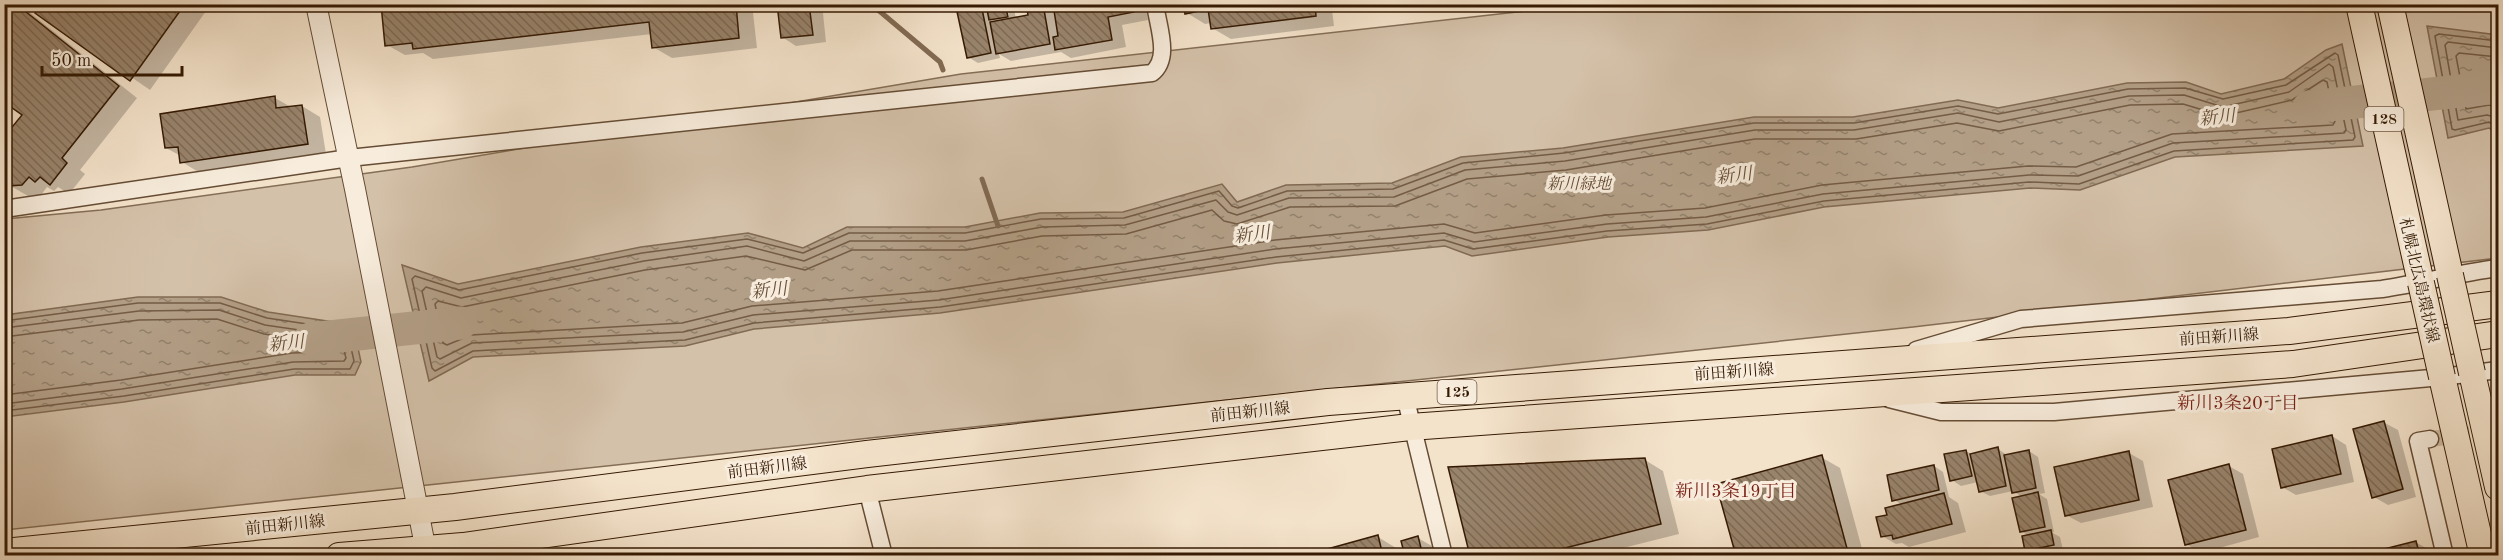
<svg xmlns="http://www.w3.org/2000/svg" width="2503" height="560" font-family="'Old Standard TT','Noto Serif JP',serif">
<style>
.green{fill:#d4c1a9;stroke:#846e56;stroke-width:1.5}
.water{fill:url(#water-ripples);stroke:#816a52;stroke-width:1.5}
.shadow{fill:#0003}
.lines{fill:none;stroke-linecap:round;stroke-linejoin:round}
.shore{stroke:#745c45;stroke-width:1.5}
.stream{stroke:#816a52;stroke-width:5}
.river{stroke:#b39f87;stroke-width:33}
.building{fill:url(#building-back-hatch);stroke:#351a03;stroke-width:1.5}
.minor-tunnel{stroke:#cebba3;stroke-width:16;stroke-dasharray:16 8;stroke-linecap:butt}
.minor-casing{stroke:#654c35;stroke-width:19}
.tertiary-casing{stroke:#654c35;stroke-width:22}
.primary-casing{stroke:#351a03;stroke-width:28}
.minor{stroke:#f8eddd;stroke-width:16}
.tertiary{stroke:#f8eddd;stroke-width:20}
.primary{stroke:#f4e3cb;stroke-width:26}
.primary-bridge-casing{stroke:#351a03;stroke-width:28;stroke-linecap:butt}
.primary-bridge{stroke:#f4e3cb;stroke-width:26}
.labels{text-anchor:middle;stroke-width:6;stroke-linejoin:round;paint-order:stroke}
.shield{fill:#f8eddd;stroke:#705944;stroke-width:1.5}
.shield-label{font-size:15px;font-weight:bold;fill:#351a03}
.park-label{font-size:16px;font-style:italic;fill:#654c35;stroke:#f8eddd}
.street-label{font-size:16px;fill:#351a03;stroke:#f8eddd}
.water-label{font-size:18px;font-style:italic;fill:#674f38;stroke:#f8eddd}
.neighbourhood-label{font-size:18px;fill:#7a1f14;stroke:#f8eddd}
</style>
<defs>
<pattern id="water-ripples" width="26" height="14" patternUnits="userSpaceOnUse" patternTransform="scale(1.5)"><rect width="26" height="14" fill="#b39f87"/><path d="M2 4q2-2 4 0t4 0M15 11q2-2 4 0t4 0" fill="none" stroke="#92816c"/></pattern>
<pattern id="building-back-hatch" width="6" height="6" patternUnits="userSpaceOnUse" patternTransform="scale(1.5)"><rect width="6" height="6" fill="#98836b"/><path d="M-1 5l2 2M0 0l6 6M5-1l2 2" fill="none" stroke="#7d6a56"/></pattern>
</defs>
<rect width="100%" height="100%" fill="#f4e3cb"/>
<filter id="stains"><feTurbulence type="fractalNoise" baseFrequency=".00333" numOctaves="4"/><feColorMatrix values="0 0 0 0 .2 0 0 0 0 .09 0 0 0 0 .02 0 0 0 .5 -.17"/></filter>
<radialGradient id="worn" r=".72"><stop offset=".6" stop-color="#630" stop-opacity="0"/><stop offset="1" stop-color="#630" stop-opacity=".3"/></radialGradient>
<polygon class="green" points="1580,5 2498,5 2498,258 1913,327 5,530 5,219 101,210 412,167 961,74"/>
<g class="water">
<polygon points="2427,26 2498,35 2498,135 2489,128 2448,138"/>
<polygon points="2342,44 2363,146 2175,157 2080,190 2030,188 1824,207 1708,230 1608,237 1472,256 1445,246 1277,263 940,313 754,329 685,346 473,357 429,381 402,265 458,284 641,247 748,233 803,248 847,227 965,227 1040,213 1123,212 1222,184 1237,202 1286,185 1392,183 1461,157 1563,148 1754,117 1853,117 1958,100 1998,108 2127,83 2186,82 2221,94 2284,79 2326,50"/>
<polygon points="138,297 221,297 268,312 353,325 361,362 355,375 295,375 124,402 5,417 5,315"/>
</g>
<g class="shadow">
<polygon points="4,4 19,4 137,98 80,170 85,174 69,194 58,187 54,191 47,187 41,195 28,196 9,185 24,115"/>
<polygon points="42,4 211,4 150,90 37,12"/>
<polygon points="382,4 752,4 757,48 672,58 653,47 652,34 433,59 423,53 405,55 387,45"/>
<polygon points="778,4 822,4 826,42 796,46 782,37"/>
<polygon points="974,4 983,4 988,8 1004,4 1007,25 1010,24 1007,4 1013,4 1016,19 1030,17 1028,4 1145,4 1148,20 1122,25 1126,47 1071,58 1061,52 1011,61 999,54 1000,58 978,63 968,57"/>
<polygon points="1185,4 1323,4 1332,10 1334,26 1231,39 1212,28 1211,23 1205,24 1187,13"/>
<polygon points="275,98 291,107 302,106 320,117 326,154 200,173 182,162 181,156 166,148"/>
<polygon points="2383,422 2398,430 2416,497 2388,505 2374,497"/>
<polygon points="2332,436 2346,445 2354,482 2296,495 2282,487"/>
<polygon points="1998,449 2007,455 2029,451 2038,457 2045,493 2039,494 2047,499 2054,532 2051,532 2060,537 2063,550 2036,555 2027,550 2029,536 2021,531 2022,497 2013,491 1990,496 1980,491 1978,482 1961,486 1952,480 1966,451 1973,455"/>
<polygon points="2129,453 2143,461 2153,507 2081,523 2066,515"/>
<polygon points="1821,457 1840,468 1864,556 1737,556"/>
<polygon points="1645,460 1663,471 1679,534 1591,556 1471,556"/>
<polygon points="1934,466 1943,472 1949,497 1958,503 1966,532 1909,547 1902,543 1896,544 1882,536 1888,516 1903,505 1894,500"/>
<polygon points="2229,466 2243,474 2259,537 2201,553 2186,544"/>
<polygon points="1378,537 1396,548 1398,556 1308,556"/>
<polygon points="1418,538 1437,549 1438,556 1406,556"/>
<polygon points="2415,542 2430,550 2431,556 2388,556"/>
</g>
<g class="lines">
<g class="shore">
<polyline points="2498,41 2439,34 2435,36 2452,129 2455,130 2489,122 2498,128"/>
<polyline points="2498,48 2448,42 2445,45 2458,120 2487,115 2498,118"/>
<polygon points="2335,53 2338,55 2355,137 2353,140 2174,151 2079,184 2029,182 1824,201 1707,224 1607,231 1473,249 1444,240 1276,257 940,307 754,323 685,340 473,351 435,371 432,368 412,279 415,276 459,290 642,253 747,239 803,253 849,233 965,233 1041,219 1124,218 1219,191 1232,206 1238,208 1287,191 1393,189 1463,163 1564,153 1754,123 1854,123 1958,106 1998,114 2128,89 2185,88 2223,99 2286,85"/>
<polyline points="2498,57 2459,53 2456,56 2466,109 2489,105 2498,108"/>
<polygon points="2329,64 2333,67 2346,130 2344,133 2173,143 2078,176 2029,175 1823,194 1706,217 1607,224 1474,242 1444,233 1275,249 939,300 753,315 683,332 472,343 440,359 437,357 422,291 426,287 461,298 644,261 747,246 804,261 850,241 965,241 1042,227 1125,225 1216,200 1228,212 1237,215 1289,198 1394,197 1465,170 1565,161 1755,130 1854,130 1958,113 1999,122 2129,96 2184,95 2223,107 2289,92"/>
<polygon points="2323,80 2327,82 2335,121 2333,125 2172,134 2076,167 2028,166 1822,185 1705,208 1606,215 1475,233 1444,224 1275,240 938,291 752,306 682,323 471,335 447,345 443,343 435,304 438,301 462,307 645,270 746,256 805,270 852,250 966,250 1042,236 1126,234 1212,210 1224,221 1237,224 1290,207 1395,206 1467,179 1566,170 1755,139 1856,139 1957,123 1999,131 2130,105 2183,104 2223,116 2292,100"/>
<polyline points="4,321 138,303 220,303 267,318 347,330 354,361 350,369 294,369 124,396 4,411"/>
<polyline points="4,328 139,311 219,310 265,325 340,336 346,358 344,361 293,362 122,389 4,404"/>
<polyline points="4,337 139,320 217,319 264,334 333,344 335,349 333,352 292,353 121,380 4,395"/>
</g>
<g class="stream">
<polyline points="871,4 940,62 943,70"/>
<polyline points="982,179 998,226"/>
</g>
<g class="river">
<polyline points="2309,107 2498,87"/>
<polyline points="310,339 461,323"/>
</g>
</g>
<g class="building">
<polygon points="4,4 16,4 119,86 62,158 67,163 50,185 40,177 35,182 29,177 22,185 8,186 4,184 4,137 22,115 4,102"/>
<polygon points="40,4 185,4 130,81 35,13"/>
<polygon points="381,4 736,4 739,38 652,48 649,22 413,49 412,43 385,46"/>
<polygon points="777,4 809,4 813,35 781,38"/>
<polygon points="967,4 981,4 991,53 967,58 956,7"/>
<polygon points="986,4 1005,4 1008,17 989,20"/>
<polygon points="1026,4 1043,4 1050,44 996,54 990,22 1028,15"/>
<polygon points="1053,4 1133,4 1134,12 1108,17 1112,40 1055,50 1053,37 1058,36"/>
<polygon points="1183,4 1315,4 1316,16 1211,29 1208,9 1185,14"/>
<polygon points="275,96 276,108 302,105 308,144 180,163 178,147 165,148 160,114"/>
<polygon points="2384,421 2403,489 2372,498 2353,429"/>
<polygon points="2332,435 2341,474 2281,488 2272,449"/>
<polygon points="1998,447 2006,486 1979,492 1970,454"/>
<polygon points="1966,450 1972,476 1950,481 1944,454"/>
<polygon points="2029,450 2036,488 2012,493 2004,455"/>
<polygon points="2129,451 2139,500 2065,516 2054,467"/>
<polygon points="1822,455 1849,556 1736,556 1716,484"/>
<polygon points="1645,458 1661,524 1533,556 1470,556 1448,467"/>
<polygon points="2229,464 2246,530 2185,545 2168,480"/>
<polygon points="1934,465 1939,490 1892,501 1887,475"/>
<polygon points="2038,492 2045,527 2020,532 2012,498"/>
<polygon points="1944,493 1952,524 1893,539 1892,535 1881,537 1876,517 1887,515 1885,508"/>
<polygon points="2051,530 2054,545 2025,551 2022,536"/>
<polygon points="1378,535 1383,556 1302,556"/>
<polygon points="1418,536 1423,556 1405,556 1401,541"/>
<polygon points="2416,541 2420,556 2386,556 2384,549"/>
</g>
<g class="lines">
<polyline class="minor-tunnel" points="2430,439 2498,431"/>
<g class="minor-casing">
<g id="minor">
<path d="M 4,209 L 349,158 L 1152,73 C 1171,58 1158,27 1155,4"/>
<path d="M 1916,350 L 2021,319 L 2382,289 C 2421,283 2459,273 2498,268"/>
<polyline points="1405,396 1444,556"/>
<polyline points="1889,399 1941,412 2054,412 2442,377 2498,370"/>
<polyline points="2430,439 2418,441 2445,556"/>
<polyline points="867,489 884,556"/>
</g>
</g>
<g class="tertiary-casing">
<polyline id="tertiary" points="316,4 355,189 427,556"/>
</g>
<g class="primary-casing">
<g id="primary">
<polyline points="2359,4 2421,283"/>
<polyline points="2390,4 2450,275"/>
<polyline points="2472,373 2498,487"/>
<polyline points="2442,377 2483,556"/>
<polyline points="4,552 455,507 867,454 1328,402 2289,331 2498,304"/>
<polyline points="339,556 463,546 867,489 1410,427 2293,364 2498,334"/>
</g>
</g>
<use href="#minor" class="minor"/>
<use href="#tertiary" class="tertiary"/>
<use href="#primary" class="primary"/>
<g class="primary-bridge-casing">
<g id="primary-bridge">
<polyline points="2450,275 2472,373"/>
<polyline points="2421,283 2442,377"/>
</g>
</g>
<use href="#primary-bridge" class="primary-bridge"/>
</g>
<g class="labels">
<g class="shield">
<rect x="2364.5" y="107" width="39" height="24" rx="4.5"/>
<rect x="1437.5" y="380" width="39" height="24" rx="4.5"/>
</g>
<g class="shield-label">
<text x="2384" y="124">128</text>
<text x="1457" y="397">125</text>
</g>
<g class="park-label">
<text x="1579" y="189">新川緑地</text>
</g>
<g class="street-label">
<text transform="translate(2420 280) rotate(77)" y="6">札幌北広島環状線</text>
<text transform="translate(2219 336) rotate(-4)" y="6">前田新川線</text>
<text transform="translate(1734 371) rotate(-4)" y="6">前田新川線</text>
<text transform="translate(1250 411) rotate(-6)" y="6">前田新川線</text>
<text transform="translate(767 467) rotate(-7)" y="6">前田新川線</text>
<text transform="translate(285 524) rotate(-6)" y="6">前田新川線</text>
</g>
<g class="water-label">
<text transform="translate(2217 117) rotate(-6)" y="6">新川</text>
<text transform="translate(1734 175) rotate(-7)" y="6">新川</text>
<text transform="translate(1252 234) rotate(-7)" y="6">新川</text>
<text transform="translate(769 290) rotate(-6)" y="6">新川</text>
<text transform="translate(286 343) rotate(-6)" y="6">新川</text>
</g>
<g class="neighbourhood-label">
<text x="2238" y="409">新川3条20丁目</text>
<text x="1736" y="497">新川3条19丁目</text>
</g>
</g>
<rect width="2503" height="560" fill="none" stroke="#f4e3cb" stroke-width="24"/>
<rect x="6" y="6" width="2491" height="548" fill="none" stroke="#351a03" stroke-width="3"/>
<rect x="12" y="12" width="2479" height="536" fill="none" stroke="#351a03" stroke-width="1.5"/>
<path d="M42 66v9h140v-9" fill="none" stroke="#351a03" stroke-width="3"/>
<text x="51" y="66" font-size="18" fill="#351a03" stroke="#f8eddd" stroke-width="4.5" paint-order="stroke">50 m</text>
<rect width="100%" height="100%" filter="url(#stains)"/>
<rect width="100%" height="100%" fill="url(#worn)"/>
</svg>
